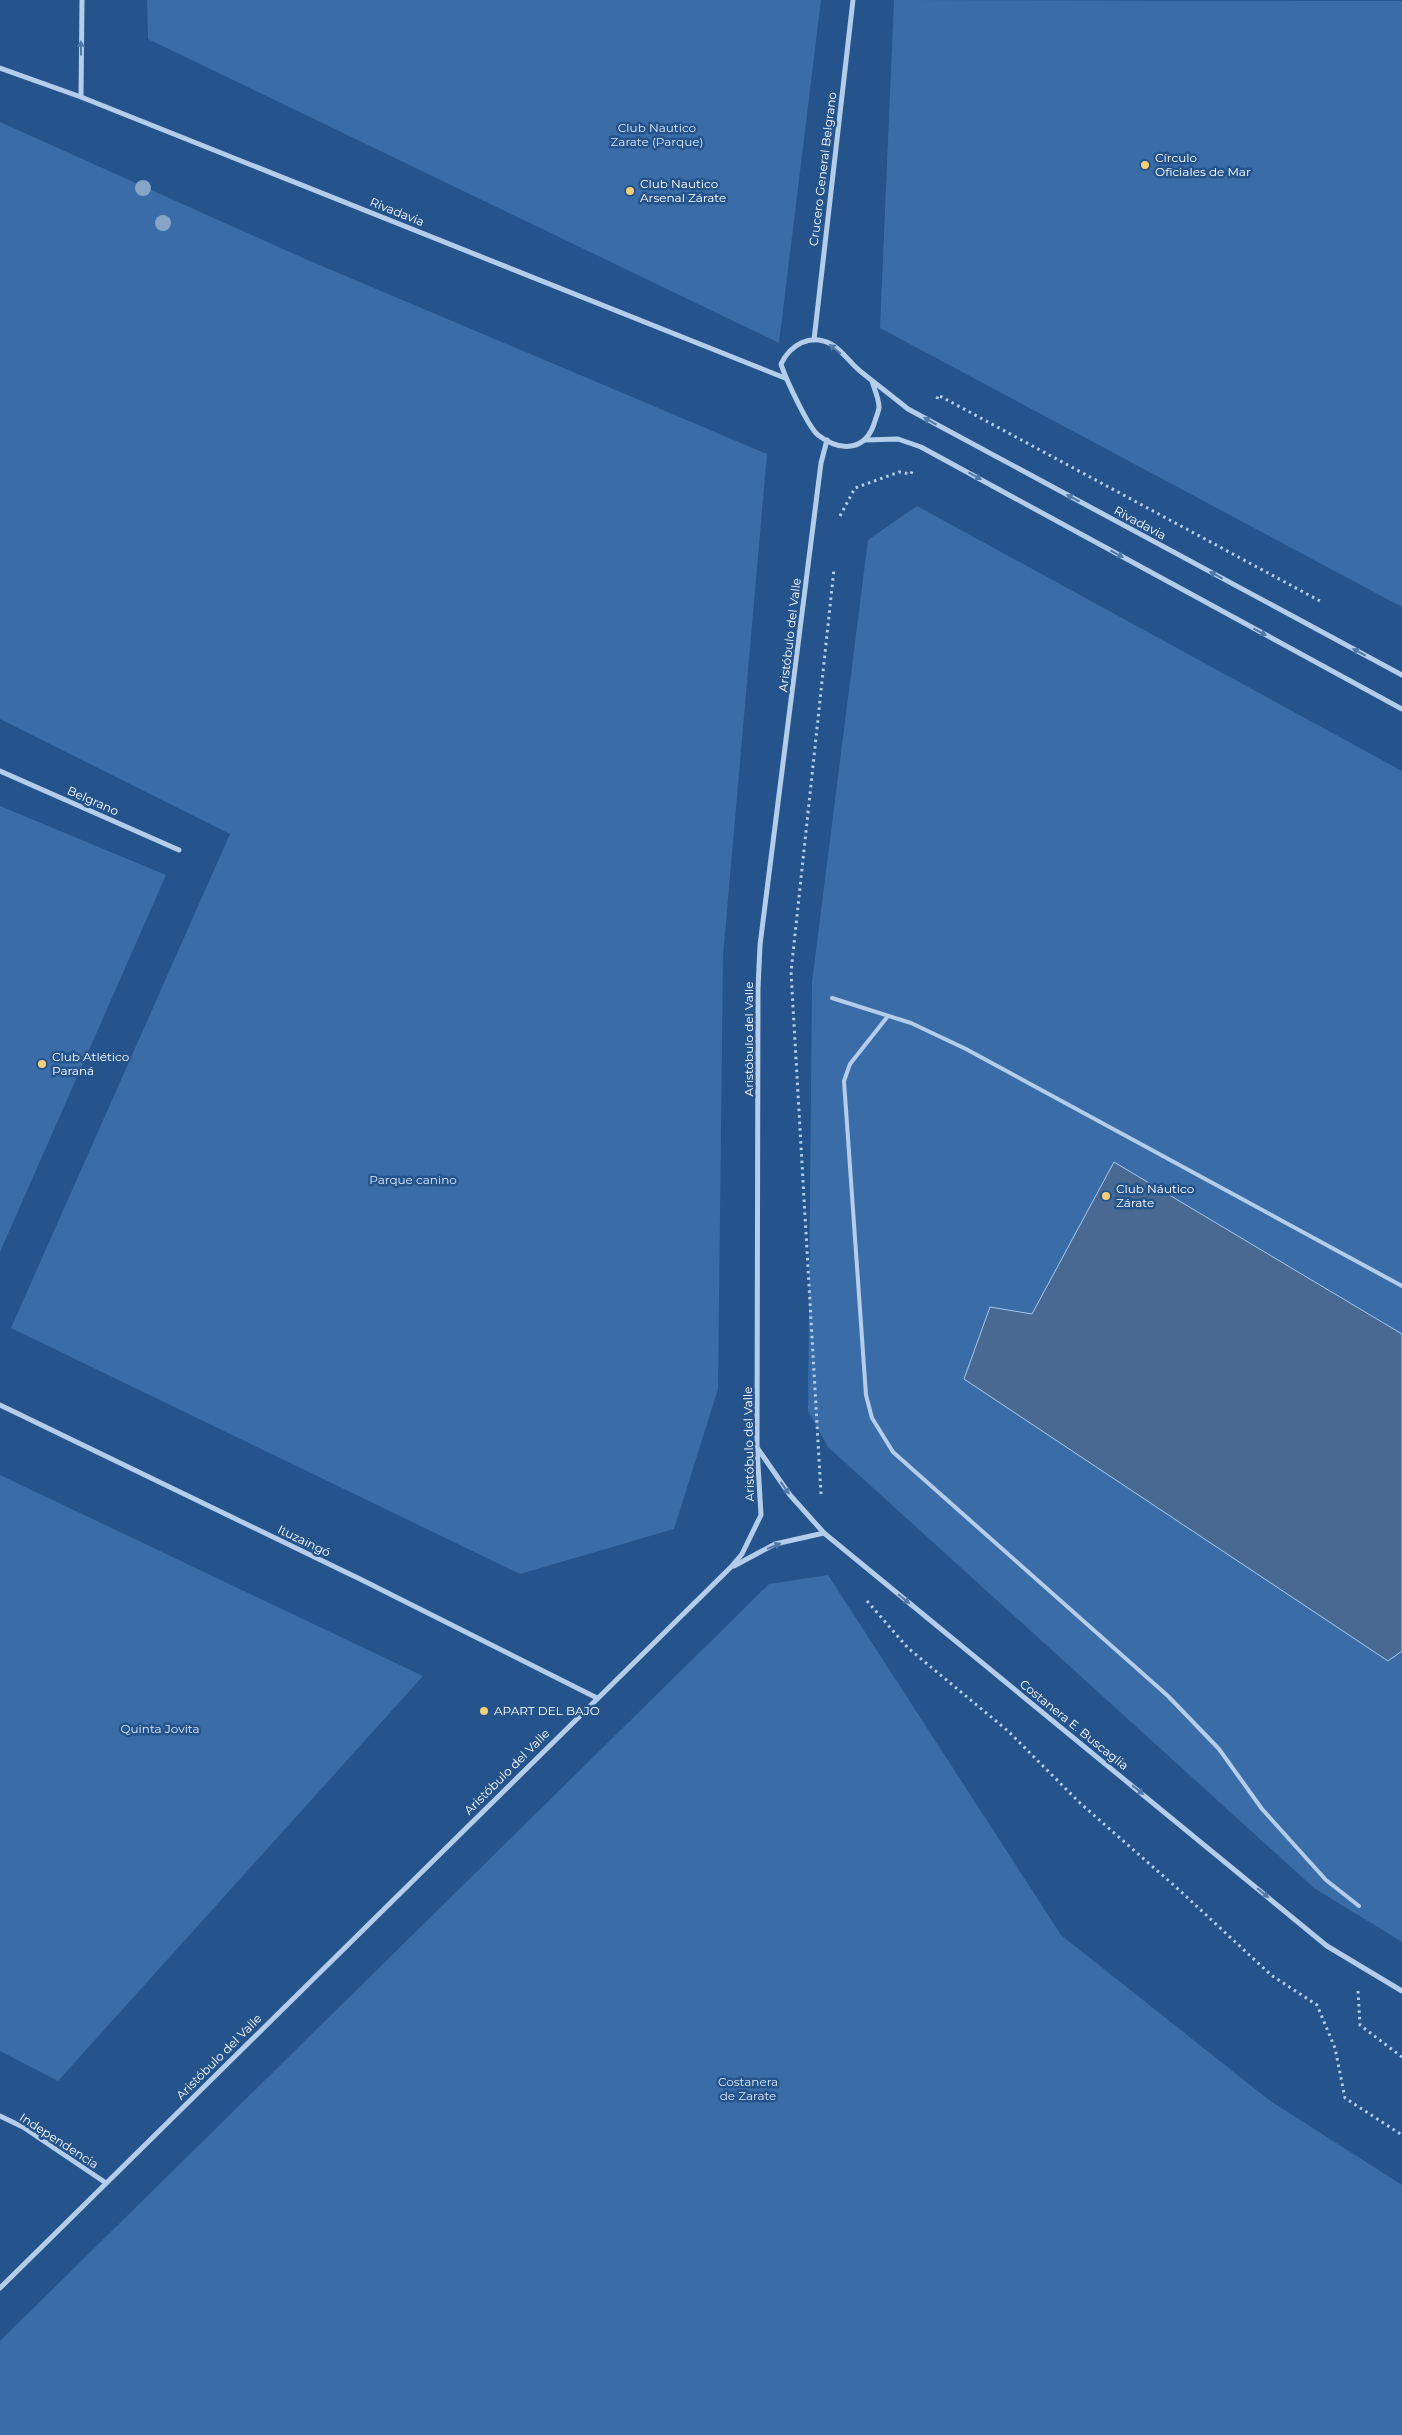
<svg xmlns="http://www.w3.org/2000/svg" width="1402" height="2435" font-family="Montserrat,sans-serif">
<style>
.green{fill:#3a6da8}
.water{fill:#486991;stroke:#a8c8eb}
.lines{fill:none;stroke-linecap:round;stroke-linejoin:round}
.path{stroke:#b3cdea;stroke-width:3;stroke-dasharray:2.5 4;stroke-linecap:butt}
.lane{stroke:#b3cdea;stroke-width:4}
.street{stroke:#b3cdea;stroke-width:5}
.tree{fill:#87a4c7}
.oneway{fill:#5078a8}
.poi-dot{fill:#f4ce78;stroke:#25538b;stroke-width:2}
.labels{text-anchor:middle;stroke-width:5;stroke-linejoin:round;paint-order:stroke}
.park-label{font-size:12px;fill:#d8e7f8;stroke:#25538b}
.poi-label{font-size:12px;fill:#fff;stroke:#25538b;text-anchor:start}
.street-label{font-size:12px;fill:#fff;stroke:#25538b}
</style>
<rect width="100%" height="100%" fill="#25538b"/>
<g class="green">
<polygon points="147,0 821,0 779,343 148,39"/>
<polygon points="894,0 1402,1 1402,607 880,328"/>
<polygon points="0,122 303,258 767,454 723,956 718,1389 674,1529 520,1574 11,1328 230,834 0,719"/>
<polygon points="917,506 1402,771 1402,1942 1314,1888 828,1447 808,1411 812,982 868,540"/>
<polygon points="0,806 166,875 0,1252"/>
<polygon points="0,1475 423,1676 58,2081 0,2051"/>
<polygon points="828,1575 1061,1935 1269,2100 1402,2185 1402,2435 0,2435 0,2341 769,1584"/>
</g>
<polygon class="water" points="1114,1162 1402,1334 1402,1651 1388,1661 964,1379 990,1307 1032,1314"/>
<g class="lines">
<g class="path">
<polyline points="937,399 938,395 1320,601"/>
<polyline points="840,516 855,488 899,472 911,474 913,469"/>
<polyline points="821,1494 791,972 834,569"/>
<polyline points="867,1601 908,1648 1008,1731 1080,1803 1177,1888 1271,1975 1317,2005 1335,2048 1345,2098 1402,2135"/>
<polyline points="1358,1991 1360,2025 1402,2057"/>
</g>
<g class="lane">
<polyline points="832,998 911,1023 966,1049 1402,1286"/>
<polyline points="888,1016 850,1064 844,1081 866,1395 872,1418 893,1452 1168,1696 1219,1749 1262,1809 1326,1880 1359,1906"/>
</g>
<g class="street">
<polyline points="0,68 81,97 785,378"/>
<polyline points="81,97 82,0"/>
<polyline points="814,340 853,0"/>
<path d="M 872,381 C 874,388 879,399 879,407 C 879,411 876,417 875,421 C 866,452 840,452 818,435 C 808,427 785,377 781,364 C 790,345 810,333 831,344 C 842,350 850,363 860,371 C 876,384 892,396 908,409 L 1402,675"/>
<polyline points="865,440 898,439 921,447 1402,709"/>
<polyline points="0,771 179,850"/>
<polyline points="0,1405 362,1580 597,1698"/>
<polyline points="758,1449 790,1495 824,1533 1327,1946 1402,1991"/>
<polyline points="734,1566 775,1544 824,1533"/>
<polyline points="0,2116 23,2127 106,2183"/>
<polyline points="0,2288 731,1567 742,1554 761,1515 757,1448 758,989 760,945 821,463 827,440"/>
</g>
</g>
<g class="tree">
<circle cx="143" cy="188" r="8"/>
<circle cx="163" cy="223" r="8"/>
</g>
<defs><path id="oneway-solid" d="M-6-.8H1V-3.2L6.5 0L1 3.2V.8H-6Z" transform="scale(1.25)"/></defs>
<g class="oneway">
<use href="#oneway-solid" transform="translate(81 48) rotate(-91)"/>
<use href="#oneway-solid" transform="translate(835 349) rotate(-141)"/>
<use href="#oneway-solid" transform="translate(930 421) rotate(-151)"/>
<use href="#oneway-solid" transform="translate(975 476) rotate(29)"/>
<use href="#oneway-solid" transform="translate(1073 498) rotate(-152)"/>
<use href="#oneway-solid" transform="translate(1117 554) rotate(29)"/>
<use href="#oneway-solid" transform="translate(1216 575) rotate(-152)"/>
<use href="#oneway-solid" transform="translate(1260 632) rotate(29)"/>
<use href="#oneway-solid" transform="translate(1359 652) rotate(-152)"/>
<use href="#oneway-solid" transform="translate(785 1488) rotate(55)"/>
<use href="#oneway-solid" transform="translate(774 1546) rotate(-22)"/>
<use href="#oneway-solid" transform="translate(904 1599) rotate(39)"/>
<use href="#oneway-solid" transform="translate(1138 1790) rotate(39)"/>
<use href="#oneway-solid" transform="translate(1263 1893) rotate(39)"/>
</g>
<g class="poi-dot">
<circle cx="1145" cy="165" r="5"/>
<circle cx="630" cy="191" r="5"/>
<circle cx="42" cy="1064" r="5"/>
<circle cx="1106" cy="1196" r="5"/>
<circle cx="484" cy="1711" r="5"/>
</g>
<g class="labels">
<g class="park-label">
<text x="657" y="132">Club Nautico<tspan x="657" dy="14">Zarate (Parque)</tspan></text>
<text x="413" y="1184">Parque canino</text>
<text x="160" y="1733">Quinta Jovita</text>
<text x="748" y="2086">Costanera<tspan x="748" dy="14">de Zarate</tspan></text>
</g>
<g class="poi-label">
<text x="1155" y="162">Círculo<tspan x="1155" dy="14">Oficiales de Mar</tspan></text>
<text x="640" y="188">Club Nautico<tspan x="640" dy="14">Arsenal Zárate</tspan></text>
<text x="52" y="1061">Club Atlético<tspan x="52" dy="14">Paraná</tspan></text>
<text x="1116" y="1193">Club Náutico<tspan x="1116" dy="14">Zárate</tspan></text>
<text x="494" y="1715">APART DEL BAJO</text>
</g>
<g class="street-label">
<text transform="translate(823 169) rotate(-83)" y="4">Crucero General Belgrano</text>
<text transform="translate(397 212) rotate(22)" y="4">Rivadavia</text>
<text transform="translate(1140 523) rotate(28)" y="4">Rivadavia</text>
<text transform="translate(790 635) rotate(-83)" y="4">Aristóbulo del Valle</text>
<text transform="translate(93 801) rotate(24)" y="4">Belgrano</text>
<text transform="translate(749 1039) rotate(-90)" y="4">Aristóbulo del Valle</text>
<text transform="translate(749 1444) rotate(-91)" y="4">Aristóbulo del Valle</text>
<text transform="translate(304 1541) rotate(26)" y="4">Ituzaingó</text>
<text transform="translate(1074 1725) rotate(39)" y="4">Costanera E. Buscaglia</text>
<text transform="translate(507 1772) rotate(-45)" y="4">Aristóbulo del Valle</text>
<text transform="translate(219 2057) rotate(-45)" y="4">Aristóbulo del Valle</text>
<text transform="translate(59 2141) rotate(33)" y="4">Independencia</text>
</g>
</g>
</svg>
